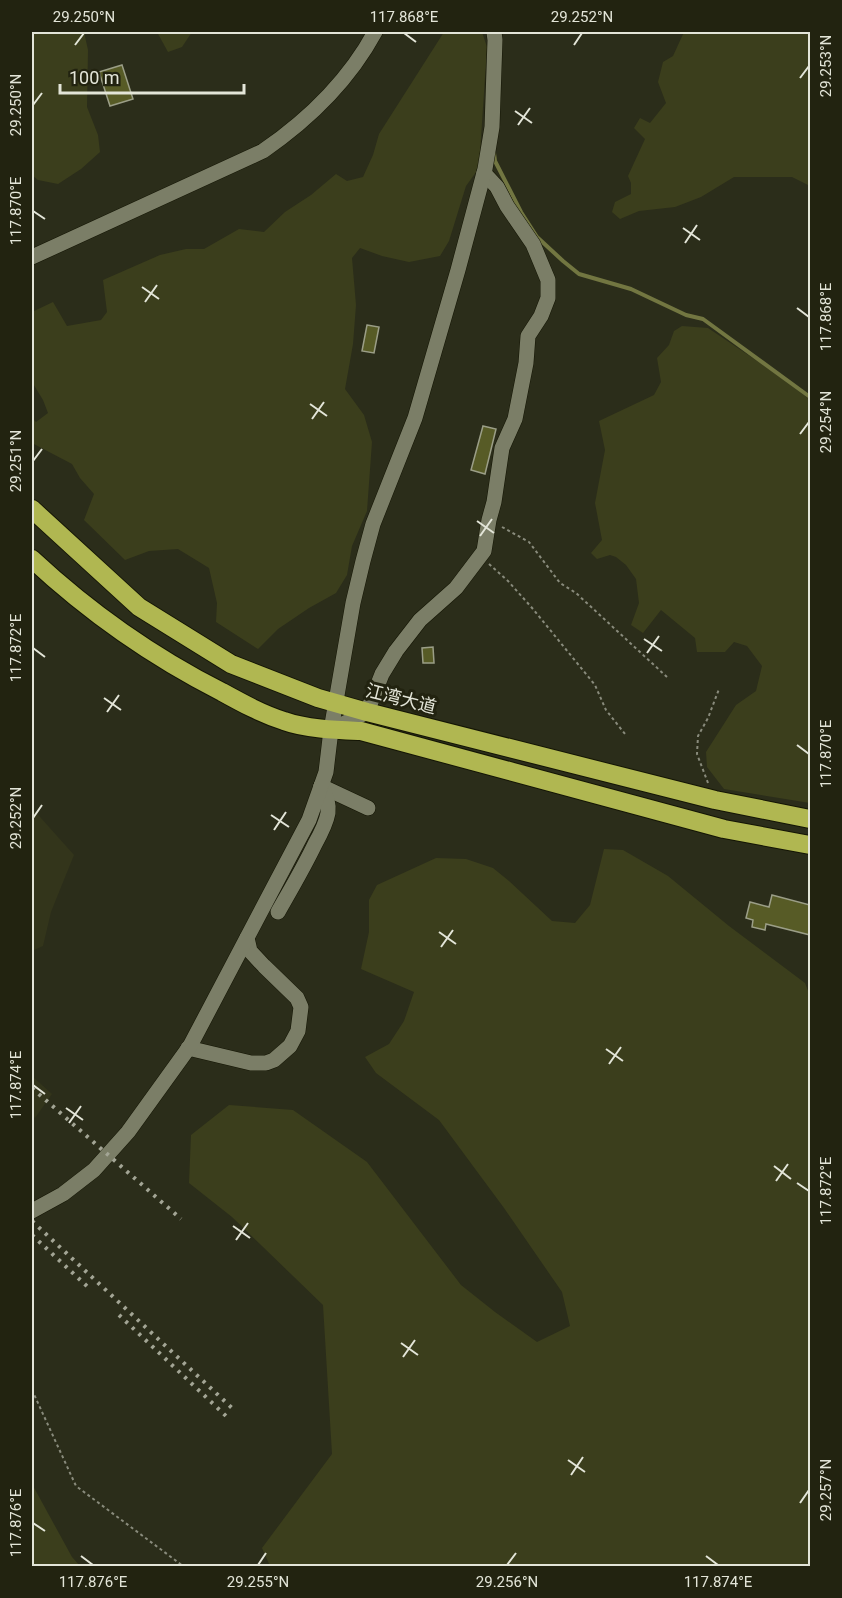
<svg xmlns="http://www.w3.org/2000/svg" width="842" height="1598" font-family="Roboto,'Noto Sans SC',sans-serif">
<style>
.built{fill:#33351b}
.green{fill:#3b3e1c}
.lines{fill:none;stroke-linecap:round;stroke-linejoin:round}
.stream{stroke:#727641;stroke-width:4}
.building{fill:#575b26;stroke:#9b9e87;stroke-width:1.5}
.minor-casing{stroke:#141504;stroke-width:16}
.highway-casing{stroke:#141504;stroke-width:20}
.path{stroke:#898b7c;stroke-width:2;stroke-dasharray:3 3;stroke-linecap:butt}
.minor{stroke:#7b7e67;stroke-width:15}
.highway{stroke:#b0b751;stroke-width:18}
.rail{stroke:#a3a595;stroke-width:4;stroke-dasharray:3 6;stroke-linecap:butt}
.ticks{fill:none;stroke:#e3e5d8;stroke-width:2}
.labels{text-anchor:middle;stroke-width:6;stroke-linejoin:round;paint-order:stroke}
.street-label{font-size:18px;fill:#e3e5d8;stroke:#222310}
.neatline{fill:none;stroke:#e3e5d8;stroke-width:2}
.ticks-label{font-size:15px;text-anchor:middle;fill:#e3e5d8}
</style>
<rect width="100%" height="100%" fill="#2b2d1a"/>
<g class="built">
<polygon points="32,808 74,855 51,912 43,946 32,951"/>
<polygon points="32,1076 52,1094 35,1118 32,1114"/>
</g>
<g class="green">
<polygon points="32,32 84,32 88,50 87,107 98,135 100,152 81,169 58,184 38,180 32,175"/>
<polygon points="157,32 192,32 182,47 168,52"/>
<polygon points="444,32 482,32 487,47 479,168 466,186 449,241 440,256 409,262 382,256 360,248 352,258 356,305 353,344 345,389 364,415 372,442 367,511 352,546 347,575 336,593 309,608 278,629 258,649 216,622 217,603 209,568 178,549 149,551 125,560 84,520 94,494 80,478 72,464 32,443 32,418 36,422 48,413 43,400 32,382 32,312 53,302 67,326 101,320 107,312 103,280 160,255 186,249 204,249 239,229 264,232 285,212 311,195 336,174 347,181 363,177 373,155 379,134"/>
<polygon points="684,32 810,32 810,186 792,177 734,177 701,197 675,207 639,211 620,219 612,212 615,202 631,194 631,183 628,176 645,139 634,128 640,118 650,123 666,103 658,82 663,62 673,56"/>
<polygon points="682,326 708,328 784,379 810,400 810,803 724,789 707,767 706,752 736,705 756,691 762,666 747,646 734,642 725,652 697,652 695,638 661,610 643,633 631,625 639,603 636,579 626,565 616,557 610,555 597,559 591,553 602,540 595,503 605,450 599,421 654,395 661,382 657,358 669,345 674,331"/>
<polygon points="604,849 623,850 668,876 729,926 805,983 810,996 810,1566 270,1566 262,1548 332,1454 323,1305 232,1217 189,1183 191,1135 229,1105 293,1110 367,1162 461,1285 495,1312 537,1342 570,1326 562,1292 504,1208 439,1120 376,1073 365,1057 389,1044 404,1021 414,992 361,969 369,932 369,900 377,885 436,858 466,859 493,868 509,881 552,921 575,923 590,905"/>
<polygon points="32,1484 72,1557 80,1566 32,1566"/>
</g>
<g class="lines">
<polyline class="stream" points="494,153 495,161 521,212 537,237 563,261 579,274 631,289 686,315 703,319 810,397"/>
</g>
<g class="building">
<polygon points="122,65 133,99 110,106 99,72"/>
<polygon points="367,325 379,327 374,353 362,351"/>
<polygon points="483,426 496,429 485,474 471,470"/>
<polygon points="433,647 434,663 423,663 422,648"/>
<polygon points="772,895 810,905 810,935 766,924 765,930 752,927 753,920 746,918 750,902 769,907"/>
</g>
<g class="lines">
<g class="minor-casing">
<g id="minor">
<path d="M 32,257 L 263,151 C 308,120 349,80 375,32"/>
<polyline points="331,730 367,712 382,674 396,651 420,620 456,588 484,551 489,520 494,502 502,448 515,419 526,363 528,336 541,316 548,298 548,280 533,244 507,206 497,187 484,173"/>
<polyline points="321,786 368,808"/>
<path d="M 278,912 C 291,889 304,867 315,844 C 320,835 326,824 328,813 C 329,803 326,794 321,786"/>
<polyline points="188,1048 251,1063 266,1063 274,1060 290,1046 298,1031 301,1007 297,998 264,966 250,951 247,938"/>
<polyline points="32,1211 63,1194 94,1170 128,1132 190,1046 309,820 326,772 331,730 353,603 363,561 373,524 415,418 458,270 485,169 492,127 495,40 494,32"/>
</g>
</g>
<g class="highway-casing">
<g id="highway">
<polyline points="32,509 139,607 231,664 318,698 367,712 715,800 810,819"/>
<path d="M 32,559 C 90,613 151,656 222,692 C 242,703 262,714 284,721 C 306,729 337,730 361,731 L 724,829 L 810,845"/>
</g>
</g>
<g class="path">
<polyline points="502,527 529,542 560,583 576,593 667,677"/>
<polyline points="489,564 508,581 533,609 595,685 606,710 625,734"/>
<polyline points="708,783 697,754 698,736 708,718 719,689"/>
<polyline points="32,1390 76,1486 183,1566"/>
</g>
<use href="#minor" class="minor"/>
<use href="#highway" class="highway"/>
<g class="rail">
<polyline points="32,1088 181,1219"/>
<polyline points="32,1221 232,1408"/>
<polyline points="32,1235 90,1289"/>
<polyline points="119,1315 226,1416"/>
</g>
</g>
<path class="ticks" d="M 404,33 L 416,42M 75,45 L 84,33M 574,45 L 582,33M 800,78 L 809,66M 33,105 L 42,93M 515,111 L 532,123M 518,125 L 530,108M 33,211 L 45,219M 683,228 L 700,240M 685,243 L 697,225M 142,287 L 159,299M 145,302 L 157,285M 797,308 L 809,317M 310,404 L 327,416M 312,419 L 324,402M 800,434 L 809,422M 33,461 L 42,449M 477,521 L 494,533M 480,536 L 492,519M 644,639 L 662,651M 33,648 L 45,657M 647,653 L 659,636M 104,698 L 121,710M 107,712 L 119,695M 797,745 L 809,754M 271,815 L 289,827M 33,818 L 42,805M 274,830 L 286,812M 439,932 L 456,944M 441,947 L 453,930M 606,1049 L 623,1061M 609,1064 L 621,1047M 33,1085 L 45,1094M 66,1108 L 83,1120M 69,1123 L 81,1106M 774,1166 L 791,1179M 776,1181 L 788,1164M 797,1183 L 809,1191M 233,1226 L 250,1238M 236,1240 L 248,1223M 401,1343 L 418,1355M 403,1357 L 415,1340M 568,1460 L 585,1472M 571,1475 L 583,1457M 800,1503 L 809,1490M 33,1523 L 45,1531M 81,1556 L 93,1565M 706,1556 L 718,1565M 258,1565 L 266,1553M 507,1565 L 516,1553"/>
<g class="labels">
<g class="street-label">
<text transform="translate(401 699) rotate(14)" y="6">江湾大道</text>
</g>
</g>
<rect width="842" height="1598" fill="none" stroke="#222310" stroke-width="66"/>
<path d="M60 84v9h184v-9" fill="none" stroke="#e3e5d8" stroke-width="3"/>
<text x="69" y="84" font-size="18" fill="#e3e5d8" stroke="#222310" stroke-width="4.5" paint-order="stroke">100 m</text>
<rect x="33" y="33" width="776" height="1532" class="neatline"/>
<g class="ticks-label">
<text x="84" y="22">29.250°N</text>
<text x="404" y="22">117.868°E</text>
<text x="582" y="22">29.252°N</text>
<text transform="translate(826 66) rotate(-90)" y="5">29.253°N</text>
<text transform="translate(16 105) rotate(-90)" y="5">29.250°N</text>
<text transform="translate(16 211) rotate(-90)" y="5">117.870°E</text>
<text transform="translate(826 317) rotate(-90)" y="5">117.868°E</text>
<text transform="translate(826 422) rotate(-90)" y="5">29.254°N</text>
<text transform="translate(16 461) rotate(-90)" y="5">29.251°N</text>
<text transform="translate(16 648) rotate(-90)" y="5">117.872°E</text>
<text transform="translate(826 754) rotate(-90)" y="5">117.870°E</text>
<text transform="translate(16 818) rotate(-90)" y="5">29.252°N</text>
<text transform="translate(16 1085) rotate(-90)" y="5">117.874°E</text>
<text transform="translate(826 1191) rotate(-90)" y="5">117.872°E</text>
<text transform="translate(826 1490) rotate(-90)" y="5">29.257°N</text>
<text transform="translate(16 1523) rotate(-90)" y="5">117.876°E</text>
<text x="93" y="1587">117.876°E</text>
<text x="258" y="1587">29.255°N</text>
<text x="507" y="1587">29.256°N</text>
<text x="718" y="1587">117.874°E</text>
</g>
</svg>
